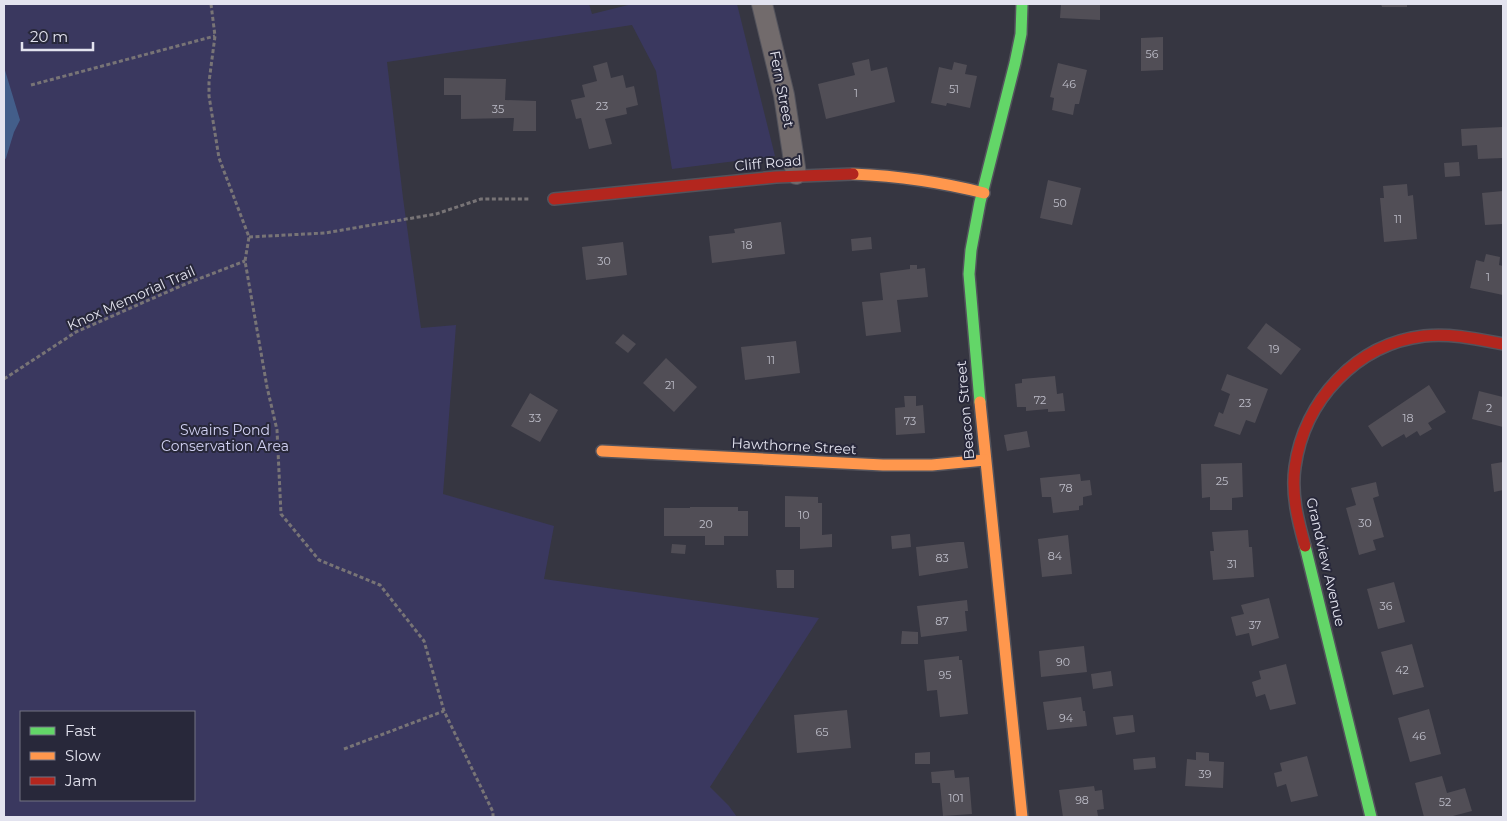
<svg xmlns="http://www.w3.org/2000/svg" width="1507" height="821" font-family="Montserrat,sans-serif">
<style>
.green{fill:#3a385f;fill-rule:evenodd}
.water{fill:#435e8a}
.building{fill:#514e56}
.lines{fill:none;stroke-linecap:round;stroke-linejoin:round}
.street-casing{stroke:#53535c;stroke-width:22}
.fast-casing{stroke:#53535c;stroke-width:14}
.slow-casing{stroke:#53535c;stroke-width:14}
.jam-casing{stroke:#53535c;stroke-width:14}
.path{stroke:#787476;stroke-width:3;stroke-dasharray:4 2.5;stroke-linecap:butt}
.street{stroke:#726b6c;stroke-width:20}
.fast{stroke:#63d668;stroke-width:11}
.slow{stroke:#ff974d;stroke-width:11}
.jam{stroke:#b3261e;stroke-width:11}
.labels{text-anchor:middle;stroke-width:4;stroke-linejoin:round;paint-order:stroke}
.number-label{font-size:11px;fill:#bebec9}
.street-label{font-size:14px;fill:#e3e3ef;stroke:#28283a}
.park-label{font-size:14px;fill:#d2d2f3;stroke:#28283a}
</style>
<rect width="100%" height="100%" fill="#363641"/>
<path class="green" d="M 4,4 L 589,4 L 592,14 L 632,4 L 737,4 L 775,156 L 672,169 L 656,71 L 632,25 L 387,62 L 403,198 L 421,328 L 456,325 L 443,494 L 554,526 L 544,579 L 819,618 L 710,787 L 729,806 L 737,817 L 4,817 ZM 21,712 L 194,712 L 194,800 L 21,800 Z"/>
<polygon class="water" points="4,67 20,120 14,132 6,158 4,161"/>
<g class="building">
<polygon points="1061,4 1100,4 1100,20 1060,18"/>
<polygon points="1381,4 1407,4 1407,7 1382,7"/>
<polygon points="1163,37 1163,70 1141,71 1141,38"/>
<polygon points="869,59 871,71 887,67 895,102 826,119 818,84 855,75 852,63"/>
<polygon points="607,62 611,78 623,75 626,88 634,86 638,105 626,108 627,114 605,119 612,144 589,149 581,118 576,119 571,100 585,97 582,85 597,81 593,66"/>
<polygon points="954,62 967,65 965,74 977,76 970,108 947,103 946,106 931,103 939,67 952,70"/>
<polygon points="1058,63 1087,70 1079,104 1075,104 1073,115 1052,110 1054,98 1050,97"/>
<polygon points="444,78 506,79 505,100 536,101 536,131 513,131 514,118 461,119 461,95 444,95"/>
<polygon points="1503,127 1503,158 1478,159 1477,145 1462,146 1461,129"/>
<polygon points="1459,162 1460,176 1445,177 1444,163"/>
<polygon points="1048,180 1081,188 1072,225 1040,218"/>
<polygon points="1407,184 1408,196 1413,195 1417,239 1384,242 1380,198 1384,198 1383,186"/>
<polygon points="1503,191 1503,224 1485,225 1482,193"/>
<polygon points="781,222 785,254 712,263 709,236 735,233 734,229"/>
<polygon points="871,237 872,249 852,251 851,239"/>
<polygon points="623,242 627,275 586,280 582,247"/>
<polygon points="1486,254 1500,257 1499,265 1503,266 1503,295 1470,288 1476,260 1484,262"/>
<polygon points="910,265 917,265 917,269 925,268 928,297 897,300 901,332 866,336 862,302 883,300 880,273 910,269"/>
<polygon points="1266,323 1301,349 1281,375 1247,348"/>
<polygon points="623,334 636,344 628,353 615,343"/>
<polygon points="796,341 800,373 745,380 741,347"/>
<polygon points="666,358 697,387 674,412 643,383"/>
<polygon points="1227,374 1268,389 1255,423 1246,420 1240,435 1214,426 1219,412 1223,414 1230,394 1221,390"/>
<polygon points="1055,376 1057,394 1063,393 1065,411 1048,412 1048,409 1026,411 1026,407 1017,407 1015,384 1022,383 1022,379"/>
<polygon points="1429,385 1446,412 1428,423 1432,429 1420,436 1417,431 1406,438 1404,434 1382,447 1368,426"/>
<polygon points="1479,391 1503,397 1503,427 1472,419"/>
<polygon points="530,393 558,410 540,442 511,426"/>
<polygon points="904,396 916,396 916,406 923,405 925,433 896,435 895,408 905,407"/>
<polygon points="1027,431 1030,447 1007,451 1004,435"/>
<polygon points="1503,462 1503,490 1494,492 1491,464"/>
<polygon points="1242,463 1243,497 1232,498 1232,510 1210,510 1210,497 1202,498 1201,464"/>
<polygon points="1080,474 1081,481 1090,480 1092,495 1083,497 1083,505 1079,506 1079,510 1053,513 1051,497 1042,497 1040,478"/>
<polygon points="1376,482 1379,496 1373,498 1384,537 1373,540 1376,550 1359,555 1346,508 1356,505 1351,488"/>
<polygon points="785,496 818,497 818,503 822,503 822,535 832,534 832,547 800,549 800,527 785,527"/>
<polygon points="690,507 738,507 738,511 748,511 748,536 724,536 724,545 705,545 705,536 664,536 664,508 690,508"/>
<polygon points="1248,530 1249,547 1252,547 1254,577 1213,580 1210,551 1214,551 1212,532"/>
<polygon points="910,534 911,547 892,549 891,536"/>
<polygon points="1068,535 1072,574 1042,577 1038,539"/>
<polygon points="958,542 964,542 968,568 919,576 916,547"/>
<polygon points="672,544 686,545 685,554 671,553"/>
<polygon points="776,570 794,570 794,588 777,588"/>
<polygon points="1394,582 1405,622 1378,629 1367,589"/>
<polygon points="1269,598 1279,638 1252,646 1249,633 1236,636 1231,617 1244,614 1241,605"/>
<polygon points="967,600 968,611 965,611 967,631 921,637 917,606"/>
<polygon points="902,631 918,632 918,644 901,644"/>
<polygon points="1412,644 1424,687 1393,695 1381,652"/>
<polygon points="1084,646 1087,672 1041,677 1039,651"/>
<polygon points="959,656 959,660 962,660 968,714 940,717 937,690 927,691 924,660"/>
<polygon points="1286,664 1296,704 1270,710 1265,694 1256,697 1252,682 1261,679 1259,671"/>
<polygon points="1111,671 1113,686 1093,689 1091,674"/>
<polygon points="1081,697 1083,711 1085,711 1087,726 1047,730 1043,702"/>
<polygon points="1429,709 1441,754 1410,762 1398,718"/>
<polygon points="847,710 851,748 797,753 794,715"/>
<polygon points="1133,715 1135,732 1116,735 1113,717"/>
<polygon points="930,752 930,764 915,764 915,753"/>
<polygon points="1196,752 1209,753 1209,761 1224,762 1223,788 1185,786 1187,759 1196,760"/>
<polygon points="1307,756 1318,796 1291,802 1286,784 1277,787 1274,773 1282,771 1280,763"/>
<polygon points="1155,757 1156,768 1134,770 1133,759"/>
<polygon points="954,770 955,778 969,777 972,814 943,816 940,783 932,783 931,772"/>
<polygon points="1442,776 1447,793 1465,788 1472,811 1449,817 1424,817 1415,783"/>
<polygon points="1094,786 1095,791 1102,790 1104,809 1097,810 1098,816 1063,817 1059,790"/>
</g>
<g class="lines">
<g class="street-casing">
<polyline id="street" points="762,4 784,95 796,174"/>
</g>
<g class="fast-casing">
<g id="fast">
<polyline points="980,402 969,274 971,250 980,202 1015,63 1021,34 1022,4"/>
<polyline points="1305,546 1371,817"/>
</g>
</g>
<g class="slow-casing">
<g id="slow">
<path d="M 853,174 C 898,176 941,182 984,193"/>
<polyline points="980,402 1022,817"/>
<polyline points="602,451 883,465 932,465 985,460"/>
</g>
</g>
<g class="jam-casing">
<g id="jam">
<polyline points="554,199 776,177 853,174"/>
<path d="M 1305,546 C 1298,521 1291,494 1295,467 C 1304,401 1356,344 1424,336 C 1450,333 1477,339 1503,344"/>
</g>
</g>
<g class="path">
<polyline points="211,4 215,36 209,82 209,96 219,158 249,237 245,261 267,387 277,430 281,514 319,560 380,585 424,641 444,711 493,812 493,817"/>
<polyline points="31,85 215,36"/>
<polyline points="249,237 325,233 436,214 481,199 530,199"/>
<polyline points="4,379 76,332 183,285 245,261"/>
<polyline points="344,749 444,711"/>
</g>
<use href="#street" class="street"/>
<use href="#fast" class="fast"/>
<use href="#slow" class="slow"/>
<use href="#jam" class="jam"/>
</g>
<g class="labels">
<g class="number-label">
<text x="1152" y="58">56</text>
<text x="1069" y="88">46</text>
<text x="954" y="93">51</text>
<text x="856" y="97">1</text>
<text x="602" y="110">23</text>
<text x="498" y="113">35</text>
<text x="1060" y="207">50</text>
<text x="1398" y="223">11</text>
<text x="747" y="249">18</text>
<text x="604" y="265">30</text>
<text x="1488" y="281">1</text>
<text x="1274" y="353">19</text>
<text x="771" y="364">11</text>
<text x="670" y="389">21</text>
<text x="1040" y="404">72</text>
<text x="1245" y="407">23</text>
<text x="1489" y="412">2</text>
<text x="535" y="422">33</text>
<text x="1408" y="422">18</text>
<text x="910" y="425">73</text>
<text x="1222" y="485">25</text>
<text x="1066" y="492">78</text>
<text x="804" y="519">10</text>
<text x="1365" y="527">30</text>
<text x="706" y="528">20</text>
<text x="1055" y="560">84</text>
<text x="942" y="562">83</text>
<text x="1232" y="568">31</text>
<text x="1386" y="610">36</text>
<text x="942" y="625">87</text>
<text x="1255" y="629">37</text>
<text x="1063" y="666">90</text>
<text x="1402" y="674">42</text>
<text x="945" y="679">95</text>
<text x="1066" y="722">94</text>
<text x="822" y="736">65</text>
<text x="1419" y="740">46</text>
<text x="1205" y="778">39</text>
<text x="956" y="802">101</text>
<text x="1082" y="804">98</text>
<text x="1445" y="806">52</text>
</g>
<g class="street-label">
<text transform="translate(782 89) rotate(79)" y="5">Fern Street</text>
<text transform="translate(768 163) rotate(-5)" y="5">Cliff Road</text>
<text transform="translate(131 298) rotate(-24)" y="5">Knox Memorial Trail</text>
<text transform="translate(965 410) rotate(-95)" y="5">Beacon Street</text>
<text transform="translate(794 446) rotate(3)" y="5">Hawthorne Street</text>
<text transform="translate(1326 562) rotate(77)" y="5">Grandview Avenue</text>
</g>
<g class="park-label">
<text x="225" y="435">Swains Pond<tspan x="225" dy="16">Conservation Area</tspan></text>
</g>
</g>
<rect width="1507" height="821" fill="none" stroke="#e3e3ef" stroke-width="10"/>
<rect x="20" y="711" width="175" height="90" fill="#28283a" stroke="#737382"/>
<rect x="30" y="727" width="25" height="8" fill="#63d668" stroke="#737382"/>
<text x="65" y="736" font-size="15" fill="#e3e3ef">Fast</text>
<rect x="30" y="752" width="25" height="8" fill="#ff974d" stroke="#737382"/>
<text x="65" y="761" font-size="15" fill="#e3e3ef">Slow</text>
<rect x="30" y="777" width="25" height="8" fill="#b3261e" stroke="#737382"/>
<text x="65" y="786" font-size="15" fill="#e3e3ef">Jam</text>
<path d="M22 42v8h71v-8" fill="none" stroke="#e3e3ef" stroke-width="2.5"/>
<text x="30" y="42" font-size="15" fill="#e3e3ef" stroke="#28283a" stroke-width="4" paint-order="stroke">20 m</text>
</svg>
